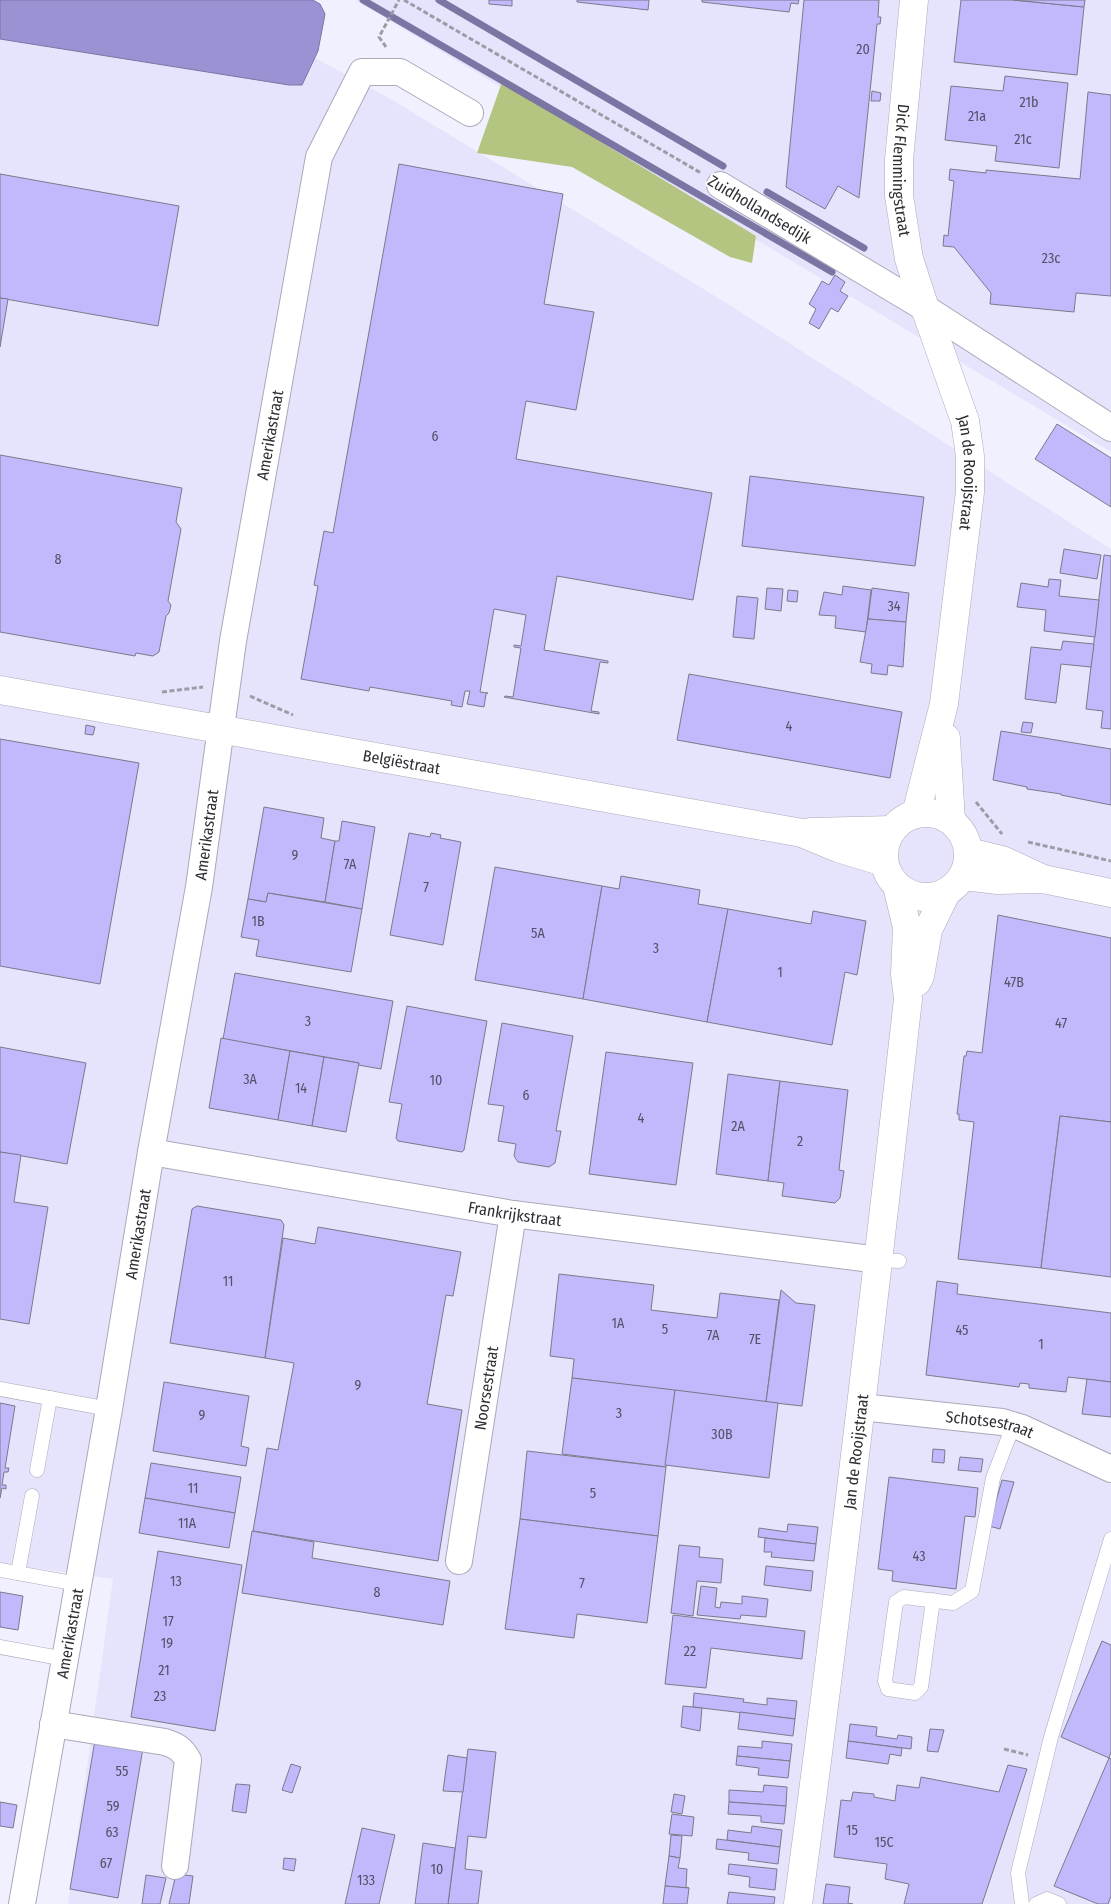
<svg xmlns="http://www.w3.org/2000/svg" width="1111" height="1904" font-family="'Fira Sans Condensed',sans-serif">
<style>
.built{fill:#e5e4fc}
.forest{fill:#b3c581}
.water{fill:#9a93d3;stroke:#7a75a3}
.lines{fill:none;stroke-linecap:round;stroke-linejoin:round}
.stream{stroke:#7a75a3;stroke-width:7}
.building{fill:#c0b9fc;stroke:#7b7a8a}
.service-casing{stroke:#aaa9b9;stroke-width:15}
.minor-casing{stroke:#aaa9b9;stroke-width:28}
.tertiary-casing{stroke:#aaa9b9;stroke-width:29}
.secondary-casing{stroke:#aaa9b9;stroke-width:29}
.path{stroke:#9c9ca6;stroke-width:3;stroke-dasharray:5 2.5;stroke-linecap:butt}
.service{stroke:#fff;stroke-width:14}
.minor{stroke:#fff;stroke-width:26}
.tertiary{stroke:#fff;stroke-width:28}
.secondary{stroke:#fff;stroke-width:28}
.labels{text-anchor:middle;stroke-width:4;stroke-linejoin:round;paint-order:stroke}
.number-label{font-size:14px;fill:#525166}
.street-label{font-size:16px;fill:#2e2e34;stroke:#fff}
</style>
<rect width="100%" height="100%" fill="#f1f0fe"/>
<g class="built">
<polygon points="0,0 209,0 394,101 728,304 1111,549 1111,1904 68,1904 113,1579 0,1563"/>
<polygon points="355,0 1111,0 1111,452"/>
</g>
<polygon class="forest" points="502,82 756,236 752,263 730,257 572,167 477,153"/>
<polygon class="water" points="0,0 313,0 320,4 325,14 318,51 302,85 289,85 0,39"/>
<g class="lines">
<g class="stream">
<polyline points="363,0 832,272"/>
<polyline points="439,0 723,166"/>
<polyline points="767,192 864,248"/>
</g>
</g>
<g class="building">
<polygon points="489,0 512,0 512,6 489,4"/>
<polygon points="577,0 649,0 648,10 577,2"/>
<polygon points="702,0 799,0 798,4 791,3 789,12 702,2"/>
<polygon points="804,0 879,0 878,17 881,17 880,24 877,24 859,198 838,186 825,209 786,187"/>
<polygon points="961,0 1013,0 1084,7 1077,75 954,62"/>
<polygon points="1013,0 1085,0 1084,7"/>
<polygon points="1005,76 1068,83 1059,168 995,161 997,146 945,140 951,86 1003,91"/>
<polygon points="872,91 881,93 880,101 871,101"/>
<polygon points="1088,92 1111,95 1111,296 1076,293 1074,312 990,304 991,293 954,247 943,246 944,235 948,236 954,181 949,180 950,169 986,173 986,170 1080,179"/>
<polygon points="399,164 563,194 544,304 594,312 576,410 526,401 516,459 712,493 693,600 557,576 544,650 608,661 608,663 600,662 591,711 599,712 599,714 504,697 505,696 513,697 521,648 514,647 514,645 521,646 526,615 494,609 480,692 488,693 486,694 484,707 467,704 470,691 465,691 462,707 451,705 452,701 370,687 369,691 301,679 318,586 314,585 324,531 333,533"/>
<polygon points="0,174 179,206 158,326 0,298"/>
<polygon points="835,275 845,282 840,291 848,296 838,312 831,308 819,329 809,323 816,309 809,304 822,281 829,285"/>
<polygon points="0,298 8,299 0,347"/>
<polygon points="1057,424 1111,458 1111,507 1035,459"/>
<polygon points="0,455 182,488 176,522 181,529 168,601 171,605 169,613 166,616 159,652 153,656 136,653 135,656 0,632"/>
<polygon points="750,476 924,497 915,566 742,546"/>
<polygon points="1064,549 1101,555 1097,579 1060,573"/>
<polygon points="1104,555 1111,556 1111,729 1101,728 1103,711 1086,709"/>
<polygon points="1049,579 1061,580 1059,596 1099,600 1095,637 1044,631 1046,610 1017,607 1021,583 1048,587"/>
<polygon points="843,586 871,590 866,632 835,628 836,616 819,615 824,592 842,595"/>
<polygon points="767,588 783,589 781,611 765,609"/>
<polygon points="872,588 909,593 906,622 868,619"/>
<polygon points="788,590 798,591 797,602 787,601"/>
<polygon points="737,596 758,598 754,639 733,637"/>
<polygon points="868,619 906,622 903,667 888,665 887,675 871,673 872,664 860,662"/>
<polygon points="1063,641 1094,644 1091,667 1061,664 1056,703 1025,699 1031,647 1061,650"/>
<polygon points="689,674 902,712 890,778 677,740"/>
<polygon points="1023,722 1033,723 1031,733 1021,732"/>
<polygon points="86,725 95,727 93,735 85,734"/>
<polygon points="1001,731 1111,749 1111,805 1061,795 1061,794 1027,789 1027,787 993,780"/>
<polygon points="0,739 139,763 100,984 0,966"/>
<polygon points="264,807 324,818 321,838 335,841 325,902 268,893 266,902 248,899"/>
<polygon points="342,821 375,827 362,909 325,902 335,841 339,841"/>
<polygon points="409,833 430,837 431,833 441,835 440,838 461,842 443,945 390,935"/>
<polygon points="495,867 602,886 583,999 475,980"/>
<polygon points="621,876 700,890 698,904 728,909 707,1022 583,999 602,886 619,889"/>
<polygon points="268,893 362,909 351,972 256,956 259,940 241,937 248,899 266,902"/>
<polygon points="728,909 811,924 813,911 866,921 857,975 845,972 832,1045 707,1022"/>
<polygon points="998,915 1111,938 1111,1122 1060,1116 1041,1268 958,1259 974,1122 959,1120 959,1114 957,1114 964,1056 966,1056 967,1051 982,1053"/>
<polygon points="235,973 393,1001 381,1069 358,1065 359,1063 223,1039"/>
<polygon points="407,1006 487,1021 464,1150 462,1152 398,1141 396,1138 402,1104 389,1102"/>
<polygon points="502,1023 573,1036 556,1131 561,1131 555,1163 549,1167 518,1162 514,1156 516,1144 498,1141 504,1106 488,1104"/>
<polygon points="221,1038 290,1051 278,1120 209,1108"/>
<polygon points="0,1047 86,1063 67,1164 0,1152"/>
<polygon points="290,1051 324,1057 312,1126 278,1120"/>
<polygon points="606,1052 693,1063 676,1185 589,1174"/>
<polygon points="324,1057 359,1063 346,1132 312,1126"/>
<polygon points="728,1074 780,1081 768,1181 716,1174"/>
<polygon points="780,1081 848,1090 839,1170 844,1171 840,1198 835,1203 782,1196 784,1183 768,1181"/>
<polygon points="1060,1116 1111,1122 1111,1277 1041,1268"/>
<polygon points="0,1152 21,1155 14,1202 48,1207 29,1324 0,1319"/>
<polygon points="197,1206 281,1220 284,1225 265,1358 170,1343 192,1209"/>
<polygon points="318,1227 461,1252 453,1296 446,1295 427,1404 462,1410 438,1561 253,1531 267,1448 278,1450 294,1363 265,1358 283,1238 315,1244"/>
<polygon points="559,1274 654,1285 651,1310 717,1318 720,1293 779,1300 766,1402 572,1378 574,1359 550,1356"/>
<polygon points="937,1281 958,1284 957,1294 1111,1313 1111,1382 1068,1377 1066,1392 1029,1388 1029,1384 1020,1383 1019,1387 926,1375"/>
<polygon points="781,1290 796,1303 815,1305 802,1406 766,1402"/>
<polygon points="572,1378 675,1390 666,1467 562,1454"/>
<polygon points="1087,1379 1111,1382 1111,1417 1082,1414"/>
<polygon points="164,1382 249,1396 241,1446 249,1448 246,1466 153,1451"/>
<polygon points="675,1390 778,1403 769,1478 665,1465"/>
<polygon points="0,1403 15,1406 5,1468 9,1468 8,1472 4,1472 2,1485 6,1485 6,1489 2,1488 0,1498"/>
<polygon points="933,1449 945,1450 944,1463 932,1462"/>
<polygon points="527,1451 666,1467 658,1536 520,1519"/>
<polygon points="960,1457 983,1459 981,1472 958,1470"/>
<polygon points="151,1463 241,1477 235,1513 145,1498"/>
<polygon points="889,1477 978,1488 975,1517 965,1516 956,1589 892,1581 893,1571 878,1569"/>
<polygon points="1002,1480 1014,1482 1000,1529 989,1526"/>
<polygon points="145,1498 235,1513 229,1548 139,1533"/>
<polygon points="520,1519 658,1536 647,1623 577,1614 574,1638 505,1629"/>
<polygon points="788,1524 818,1527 816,1544 758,1537 759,1528 787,1532"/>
<polygon points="252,1531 314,1542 312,1558 450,1581 443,1625 242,1593"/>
<polygon points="765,1538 816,1544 814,1561 771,1557 772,1552 764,1552"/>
<polygon points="679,1545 700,1547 699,1557 723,1559 721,1583 697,1581 693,1616 671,1613"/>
<polygon points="158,1551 242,1565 215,1731 131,1717"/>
<polygon points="766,1566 813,1571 811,1591 764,1585"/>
<polygon points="701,1586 717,1588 715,1607 720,1608 721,1602 742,1604 742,1596 768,1599 766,1617 741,1615 740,1619 697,1615"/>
<polygon points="0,1592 23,1596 18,1630 0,1627"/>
<polygon points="673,1615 805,1631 802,1659 711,1648 706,1688 665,1684"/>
<polygon points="1102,1641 1111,1645 1111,1752 1109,1758 1061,1737"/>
<polygon points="694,1693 744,1699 743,1702 767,1705 767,1698 797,1701 795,1719 693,1707"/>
<polygon points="683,1706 702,1708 700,1731 681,1727"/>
<polygon points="740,1712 795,1719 793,1736 738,1729"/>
<polygon points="850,1724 877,1727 876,1736 897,1739 898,1735 912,1737 911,1749 848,1741"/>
<polygon points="930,1729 944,1730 938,1752 927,1751"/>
<polygon points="95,1740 143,1748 118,1898 70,1889"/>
<polygon points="762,1741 792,1744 790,1761 737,1756 738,1746 762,1748"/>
<polygon points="848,1741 902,1748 901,1756 890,1754 888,1764 846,1758"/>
<polygon points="468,1749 496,1752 486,1838 468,1836 465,1869 482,1871 478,1904 448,1904"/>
<polygon points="448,1755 467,1758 463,1792 443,1791"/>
<polygon points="737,1756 790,1761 788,1778 758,1775 759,1768 736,1765"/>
<polygon points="1109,1758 1111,1759 1111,1896 1108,1904 1098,1904 1054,1886"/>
<polygon points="291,1764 301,1767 292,1793 282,1790"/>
<polygon points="1008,1765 1027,1769 982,1904 904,1904 909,1884 885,1879 887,1864 834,1857 841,1800 851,1801 853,1792 874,1794 874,1797 895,1801 897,1785 919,1788 921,1777 999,1792"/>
<polygon points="236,1784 250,1785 246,1813 232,1811"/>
<polygon points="764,1785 787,1787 786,1806 729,1802 729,1790 763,1792"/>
<polygon points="674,1794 685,1796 682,1814 671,1812"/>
<polygon points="0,1802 17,1805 13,1828 0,1826"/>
<polygon points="729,1802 786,1806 784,1824 761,1822 761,1816 728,1814"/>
<polygon points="672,1814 694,1817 692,1836 669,1834"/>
<polygon points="752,1826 782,1830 780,1847 727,1840 728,1830 751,1833"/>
<polygon points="362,1828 395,1835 379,1904 345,1904"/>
<polygon points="671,1835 682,1836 680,1858 669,1856"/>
<polygon points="717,1839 780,1847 778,1864 748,1860 749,1853 716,1849"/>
<polygon points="423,1843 455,1848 448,1904 415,1904"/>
<polygon points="669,1856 680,1858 678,1868 687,1869 686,1887 689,1888 665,1886"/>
<polygon points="284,1858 296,1859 294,1871 283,1869"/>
<polygon points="729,1864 777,1869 775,1890 749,1887 750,1877 728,1874"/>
<polygon points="176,1874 193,1876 189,1904 169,1904"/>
<polygon points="146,1875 166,1878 160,1904 142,1904"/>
<polygon points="826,1884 850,1887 848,1903 853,1904 823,1904"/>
<polygon points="665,1886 689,1888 687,1904 663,1904"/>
<polygon points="729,1892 775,1897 774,1904 727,1904"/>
</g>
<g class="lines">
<g class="service-casing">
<g id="service">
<polyline points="879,1260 899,1261"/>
<polyline points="0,1389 109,1409"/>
<polyline points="37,1470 50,1398"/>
<polyline points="0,1570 78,1584"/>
<polyline points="18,1573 32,1496"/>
<polyline points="933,1600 921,1687 915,1693 888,1689 885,1681 896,1602 904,1597 953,1603 972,1591 993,1478 1013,1426"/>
<polyline points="0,1647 65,1659"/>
<polyline points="1022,1904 1018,1873 1051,1737 1111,1539"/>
<polyline points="1036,1904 1047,1899 1059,1904"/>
</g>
</g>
<g class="minor-casing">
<g id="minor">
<polyline points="720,185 925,308 1111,428"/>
<path id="s1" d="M 151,1152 L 513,1214 L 879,1260"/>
<path id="s2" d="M 861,1407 L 1002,1422 L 1022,1428 L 1111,1469"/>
<path id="s3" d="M 459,1561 L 513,1214"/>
<path d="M 53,1724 L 165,1742 C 177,1746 182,1749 188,1760 L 175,1866"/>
<path id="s4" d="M 22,1904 L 109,1409 L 151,1152 L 199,887 L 233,641 L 319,157 L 362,72 L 400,72 L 470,113"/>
</g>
</g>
<g class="tertiary-casing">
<g id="tertiary">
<path id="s5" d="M 914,0 L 899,160 L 899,196 L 909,259 L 925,308 L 965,421 L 970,456 L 970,492 L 944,704 L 916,814"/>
<polyline points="946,738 951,821"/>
<polyline points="917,982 920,976 928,930 946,893"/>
<path id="s6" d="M 798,1904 C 839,1603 874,1301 908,999 L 905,974 L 907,927 L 897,886"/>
</g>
</g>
<g class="secondary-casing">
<g id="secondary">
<path id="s7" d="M 0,690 L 802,833 L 838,848 L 884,862"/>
<circle cx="926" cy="855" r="42"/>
<polyline points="811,832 892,830"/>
<polyline points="969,852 1002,860 1043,879 1111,893"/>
<polyline points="964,876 998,880 1037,879"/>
</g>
</g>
<g class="path">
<polyline points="404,0 701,173"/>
<polyline points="386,47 379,37 399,0"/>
<polyline points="162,692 203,687"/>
<polyline points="250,696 293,715"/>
<polyline points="976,802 1002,834"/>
<polyline points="1028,842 1111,861"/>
<polyline points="1004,1749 1028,1755"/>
</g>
<use href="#service" class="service"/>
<use href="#minor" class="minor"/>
<use href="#tertiary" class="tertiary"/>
<use href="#secondary" class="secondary"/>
</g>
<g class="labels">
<g class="number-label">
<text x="863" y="54">20</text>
<text x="1029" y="107">21b</text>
<text x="977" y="121">21a</text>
<text x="1023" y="144">21c</text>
<text x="1051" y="263">23c</text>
<text x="435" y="441">6</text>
<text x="58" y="564">8</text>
<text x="894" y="611">34</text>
<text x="789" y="731">4</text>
<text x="295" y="860">9</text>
<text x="350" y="869">7A</text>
<text x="426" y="892">7</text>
<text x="258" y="926">1B</text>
<text x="538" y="938">5A</text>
<text x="656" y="953">3</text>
<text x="780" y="977">1</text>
<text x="1014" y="987">47B</text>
<text x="308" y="1026">3</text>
<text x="1061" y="1028">47</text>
<text x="250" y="1084">3A</text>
<text x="436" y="1085">10</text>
<text x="301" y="1093">14</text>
<text x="526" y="1100">6</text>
<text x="641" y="1123">4</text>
<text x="738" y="1131">2A</text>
<text x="800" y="1146">2</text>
<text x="228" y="1286">11</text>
<text x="618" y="1328">1A</text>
<text x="665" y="1334">5</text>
<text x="962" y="1335">45</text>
<text x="713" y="1340">7A</text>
<text x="755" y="1344">7E</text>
<text x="1041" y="1349">1</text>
<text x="358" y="1390">9</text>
<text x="619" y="1418">3</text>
<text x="202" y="1420">9</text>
<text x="722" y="1439">30B</text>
<text x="193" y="1493">11</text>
<text x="593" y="1498">5</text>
<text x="187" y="1528">11A</text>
<text x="919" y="1561">43</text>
<text x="176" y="1586">13</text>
<text x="582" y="1588">7</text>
<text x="377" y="1597">8</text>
<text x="168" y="1626">17</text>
<text x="167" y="1648">19</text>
<text x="690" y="1656">22</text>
<text x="164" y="1675">21</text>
<text x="160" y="1701">23</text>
<text x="122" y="1776">55</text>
<text x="113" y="1811">59</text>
<text x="852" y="1835">15</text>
<text x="112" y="1837">63</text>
<text x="884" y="1847">15C</text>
<text x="106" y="1868">67</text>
<text x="437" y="1874">10</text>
<text x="366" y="1885">133</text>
</g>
<g class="street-label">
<text dy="6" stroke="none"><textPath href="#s5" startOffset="171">Dick Flemmingstraat</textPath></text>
<text transform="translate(760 209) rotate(31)" y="6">Zuidhollandsedijk</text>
<text dy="6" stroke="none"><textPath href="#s4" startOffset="1490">Amerikastraat</textPath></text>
<text dy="6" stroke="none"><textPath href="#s5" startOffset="484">Jan de Rooijstraat</textPath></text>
<text dy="6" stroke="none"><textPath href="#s7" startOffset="408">Belgiëstraat</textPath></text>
<text dy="6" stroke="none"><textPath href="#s4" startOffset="1085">Amerikastraat</textPath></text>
<text dy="6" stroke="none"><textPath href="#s1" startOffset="369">Frankrijkstraat</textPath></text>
<text dy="6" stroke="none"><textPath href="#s4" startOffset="680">Amerikastraat</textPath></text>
<text dy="6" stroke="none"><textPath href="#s3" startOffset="175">Noorsestraat</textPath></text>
<text dy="6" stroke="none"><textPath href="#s2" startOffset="130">Schotsestraat</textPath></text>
<text dy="6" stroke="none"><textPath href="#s6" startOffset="456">Jan de Rooijstraat</textPath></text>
<text dy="6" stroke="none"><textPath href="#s4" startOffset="275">Amerikastraat</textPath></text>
</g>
</g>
</svg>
